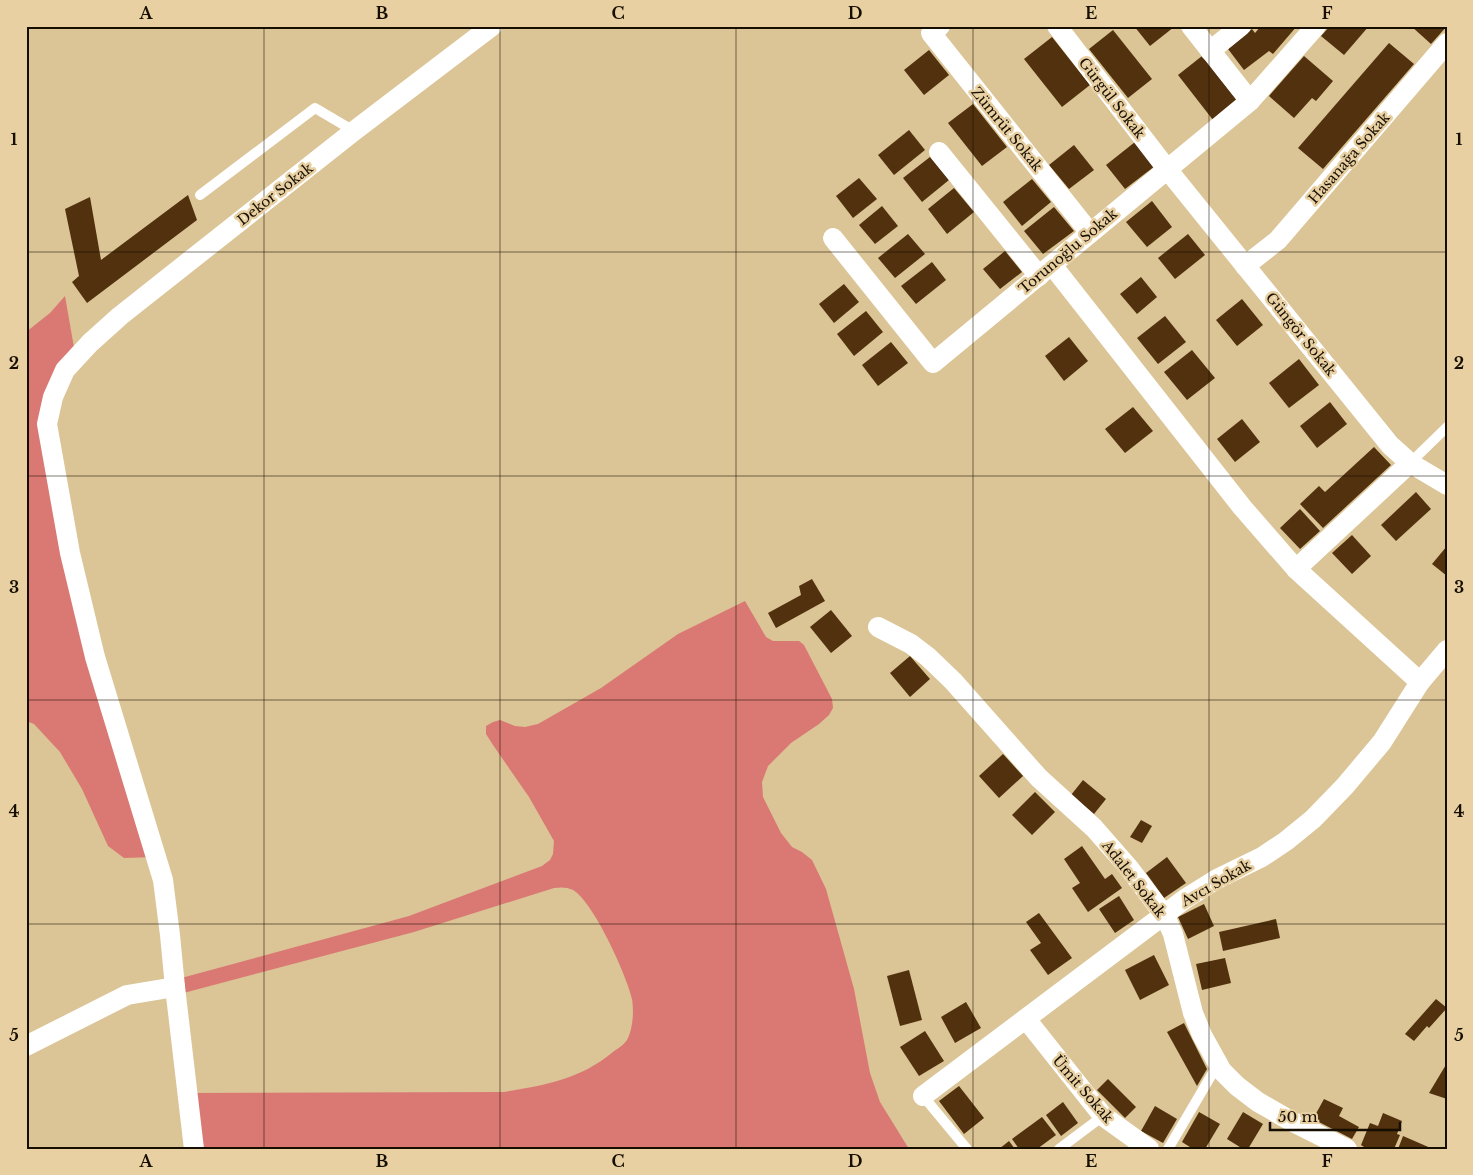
<svg xmlns="http://www.w3.org/2000/svg" width="1473" height="1175" font-family="'Libre Baskerville',serif">
<style>
.forest{fill:#da7973}
.building{fill:#51310e}
.lines{fill:none;stroke-linecap:round;stroke-linejoin:round}
.service{stroke:#fff;stroke-width:10}
.minor{stroke:#fff;stroke-width:20}
.grid{fill:none;stroke:#160e01;stroke-width:1;stroke-opacity:0.55}
.labels{text-anchor:middle;stroke-width:5;stroke-linejoin:round;paint-order:stroke}
.street-label{font-size:14px;fill:#160e01;stroke:#e8d0a2}
.neatline{fill:none;stroke:#160e01;stroke-width:2}
.grid-label{font-size:16px;text-anchor:middle;font-weight:bold;fill:#160e01}
</style>
<rect width="100%" height="100%" fill="#dbc495"/>
<g class="forest">
<polygon points="65,296 76,359 53,397 54,468 156,857 124,858 108,846 82,789 60,752 34,724 26,721 26,332 50,313"/>
<path d="M 745,601 L 766,637 L 773,641 L 799,641 L 804,645 L 832,699 L 833,708 L 829,715 L 819,724 L 791,743 L 768,766 L 762,782 L 763,797 L 781,833 L 792,847 L 802,852 L 812,860 L 826,889 L 854,989 L 870,1073 L 880,1102 L 909,1149 L 194,1149 L 188,1093 L 504,1092 C 545,1085 579,1080 613,1052 C 617,1049 624,1045 627,1040 C 633,1029 634,1011 632,999 C 627,976 593,901 573,890 C 567,887 561,887 554,888 L 414,932 L 176,995 L 174,980 L 409,916 L 542,866 L 550,860 L 553,854 L 554,841 L 529,797 L 493,745 L 486,734 L 486,726 L 493,722 L 500,720 L 515,726 L 525,727 L 538,724 L 601,688 L 678,634 Z"/>
</g>
<g class="building">
<polygon points="1134,26 1173,26 1174,27 1150,46"/>
<polygon points="1261,26 1297,26 1273,54 1269,51 1244,70 1228,49 1252,29 1255,33"/>
<polygon points="1330,26 1369,26 1344,55 1321,36"/>
<polygon points="1411,26 1447,26 1431,44"/>
<polygon points="1113,30 1152,79 1128,98 1089,49"/>
<polygon points="1052,37 1090,85 1062,107 1024,59"/>
<polygon points="1389,43 1414,64 1323,169 1298,148"/>
<polygon points="929,50 949,75 924,95 904,70"/>
<polygon points="1202,56 1237,100 1213,120 1178,75"/>
<polygon points="1304,56 1333,81 1316,101 1312,98 1294,118 1269,96"/>
<polygon points="973,104 1007,147 982,166 948,123"/>
<polygon points="909,130 925,150 894,175 878,155"/>
<polygon points="1135,142 1155,166 1125,189 1106,165"/>
<polygon points="1074,145 1094,170 1069,189 1049,165"/>
<polygon points="930,157 949,180 922,202 903,178"/>
<polygon points="859,178 877,199 853,218 836,196"/>
<polygon points="1032,179 1051,202 1022,226 1003,202"/>
<polygon points="954,188 974,212 947,234 928,209"/>
<polygon points="188,195 197,220 87,303 72,282 79,276 65,209 90,197 101,260"/>
<polygon points="1152,201 1172,227 1147,247 1126,222"/>
<polygon points="882,206 898,226 875,244 859,225"/>
<polygon points="1054,207 1074,231 1043,254 1024,231"/>
<polygon points="908,234 925,254 895,278 878,258"/>
<polygon points="1188,234 1205,255 1175,279 1158,258"/>
<polygon points="1005,251 1022,272 1000,289 983,269"/>
<polygon points="932,262 946,280 916,304 901,286"/>
<polygon points="1141,277 1157,297 1137,314 1120,294"/>
<polygon points="844,284 859,302 834,323 819,304"/>
<polygon points="1242,299 1263,325 1237,346 1216,320"/>
<polygon points="866,311 883,332 854,356 837,334"/>
<polygon points="1165,316 1186,342 1158,364 1137,338"/>
<polygon points="1069,337 1088,361 1064,381 1045,356"/>
<polygon points="891,342 908,363 878,386 862,365"/>
<polygon points="1192,350 1215,378 1187,400 1164,372"/>
<polygon points="1299,359 1319,385 1289,408 1269,383"/>
<polygon points="1330,402 1347,424 1317,448 1300,426"/>
<polygon points="1133,407 1153,431 1125,453 1105,429"/>
<polygon points="1242,419 1260,442 1235,462 1217,439"/>
<polygon points="1374,447 1391,465 1323,528 1300,504 1319,486 1325,492"/>
<polygon points="1416,492 1431,509 1396,541 1381,525"/>
<polygon points="1300,509 1320,531 1300,549 1280,528"/>
<polygon points="1352,535 1371,556 1352,574 1332,553"/>
<polygon points="1447,546 1447,576 1432,564"/>
<polygon points="812,579 825,601 776,628 768,613 801,595 799,586"/>
<polygon points="831,610 852,636 831,653 810,627"/>
<polygon points="910,656 930,679 910,697 890,673"/>
<polygon points="1003,754 1023,776 999,798 979,776"/>
<polygon points="1083,780 1106,799 1094,814 1071,795"/>
<polygon points="1035,792 1055,812 1032,835 1012,815"/>
<polygon points="1141,820 1152,826 1142,843 1130,837"/>
<polygon points="1082,846 1105,879 1112,874 1122,888 1088,912 1072,888 1080,883 1064,859"/>
<polygon points="1167,857 1186,883 1164,898 1146,873"/>
<polygon points="1119,896 1134,920 1115,933 1099,909"/>
<polygon points="1204,904 1214,926 1188,939 1178,917"/>
<polygon points="1039,913 1072,958 1048,975 1030,950 1041,943 1026,922"/>
<polygon points="1276,919 1280,938 1223,951 1219,932"/>
<polygon points="1154,955 1169,985 1140,1000 1125,970"/>
<polygon points="1225,958 1231,983 1202,990 1196,964"/>
<polygon points="909,970 922,1020 900,1026 887,976"/>
<polygon points="1436,999 1447,1008 1429,1028 1427,1026 1414,1041 1405,1034"/>
<polygon points="966,1002 981,1028 955,1043 941,1017"/>
<polygon points="1184,1023 1207,1069 1197,1086 1167,1032"/>
<polygon points="925,1031 944,1061 919,1076 900,1047"/>
<polygon points="1447,1063 1447,1099 1429,1093"/>
<polygon points="1108,1079 1136,1107 1125,1118 1097,1090"/>
<polygon points="959,1086 984,1118 964,1134 939,1101"/>
<polygon points="1324,1099 1343,1108 1339,1116 1359,1127 1352,1139 1313,1119"/>
<polygon points="1063,1102 1078,1123 1061,1136 1046,1115"/>
<polygon points="1155,1106 1177,1119 1163,1143 1141,1131"/>
<polygon points="1199,1112 1220,1124 1205,1149 1193,1149 1182,1142"/>
<polygon points="1243,1112 1263,1124 1248,1149 1243,1149 1227,1139"/>
<polygon points="1383,1113 1402,1121 1397,1134 1400,1135 1394,1149 1367,1149 1361,1145 1370,1123 1378,1126"/>
<polygon points="1042,1117 1056,1135 1037,1149 1019,1149 1012,1139"/>
<polygon points="1403,1136 1433,1149 1398,1149"/>
<polygon points="1009,1141 1015,1149 999,1149"/>
</g>
<g class="lines">
<g class="service">
<polyline points="200,195 315,108 354,131"/>
<polyline points="1410,463 1447,427"/>
<polyline points="923,1096 967,1149"/>
<polyline points="1059,1149 1103,1116"/>
<polyline points="1168,1149 1218,1064"/>
</g>
<g class="minor">
<polyline points="940,26 931,33 1090,233"/>
<polyline points="1057,26 1167,169 1390,445 1410,463 1447,485"/>
<polyline points="1191,26 1250,101"/>
<polyline points="1210,51 1241,26"/>
<polyline points="939,152 1039,276"/>
<polyline points="833,238 933,363 1250,101 1316,26"/>
<polyline points="1052,265 1242,507 1296,569 1420,682"/>
<polyline points="1245,266 1278,240 1447,43"/>
<polyline points="1296,569 1410,463"/>
<polyline points="878,627 911,644 928,657 953,681 1039,778 1094,828 1129,868 1165,916 1173,934 1193,1013 1202,1035 1222,1071 1237,1086 1258,1102 1291,1121 1347,1149"/>
<polyline points="1026,1019 1103,1116 1149,1149"/>
<polyline points="26,1046 127,995 175,987"/>
<polyline points="923,1096 1185,899 1217,879 1262,857 1286,841 1313,819 1345,786 1382,742 1420,682 1447,650"/>
<polyline points="194,1149 175,987 170,935 163,880 95,657 70,553 47,424 53,397 65,370 90,343 120,316 354,131 492,26"/>
</g>
</g>
<path class="grid" d="M 264,26 L 264,1149M 500,26 L 500,1149M 736,26 L 736,1149M 973,26 L 973,1149M 1209,26 L 1209,1149M 26,252 L 1447,252M 26,476 L 1447,476M 26,700 L 1447,700M 26,924 L 1447,924"/>
<g class="labels">
<g class="street-label">
<text transform="translate(1112 98) rotate(52)" y="5">Gürgül Sokak</text>
<text transform="translate(1007 129) rotate(51)" y="5">Zümrüt Sokak</text>
<text transform="translate(1349 158) rotate(-49)" y="5">Hasanağa Sokak</text>
<text transform="translate(275 194) rotate(-38)" y="5">Dekor Sokak</text>
<text transform="translate(1068 251) rotate(-40)" y="5">Torunoğlu Sokak</text>
<text transform="translate(1301 334) rotate(51)" y="5">Güngör Sokak</text>
<text transform="translate(1134 879) rotate(52)" y="5">Adalet Sokak</text>
<text transform="translate(1216 883) rotate(-30)" y="5">Avcı Sokak</text>
<text transform="translate(1083 1089) rotate(49)" y="5">Ümit Sokak</text>
</g>
</g>
<rect width="1473" height="1175" fill="none" stroke="#e8d0a2" stroke-width="55"/>
<path d="M1270 1122v8h130v-8" fill="none" stroke="#160e01" stroke-width="2.5"/>
<text x="1278" y="1122" font-size="15" fill="#160e01" stroke="#e8d0a2" stroke-width="4" paint-order="stroke">50 m</text>
<rect x="28" y="28" width="1418" height="1120" class="neatline"/>
<g class="grid-label">
<text x="146" y="19">A</text>
<text x="382" y="19">B</text>
<text x="618" y="19">C</text>
<text x="855" y="19">D</text>
<text x="1091" y="19">E</text>
<text x="1327" y="19">F</text>
<text x="14" y="145">1</text>
<text x="1459" y="145">1</text>
<text x="14" y="369">2</text>
<text x="1459" y="369">2</text>
<text x="14" y="593">3</text>
<text x="1459" y="593">3</text>
<text x="14" y="817">4</text>
<text x="1459" y="817">4</text>
<text x="14" y="1041">5</text>
<text x="1459" y="1041">5</text>
<text x="146" y="1167">A</text>
<text x="382" y="1167">B</text>
<text x="618" y="1167">C</text>
<text x="855" y="1167">D</text>
<text x="1091" y="1167">E</text>
<text x="1327" y="1167">F</text>
</g>
</svg>
